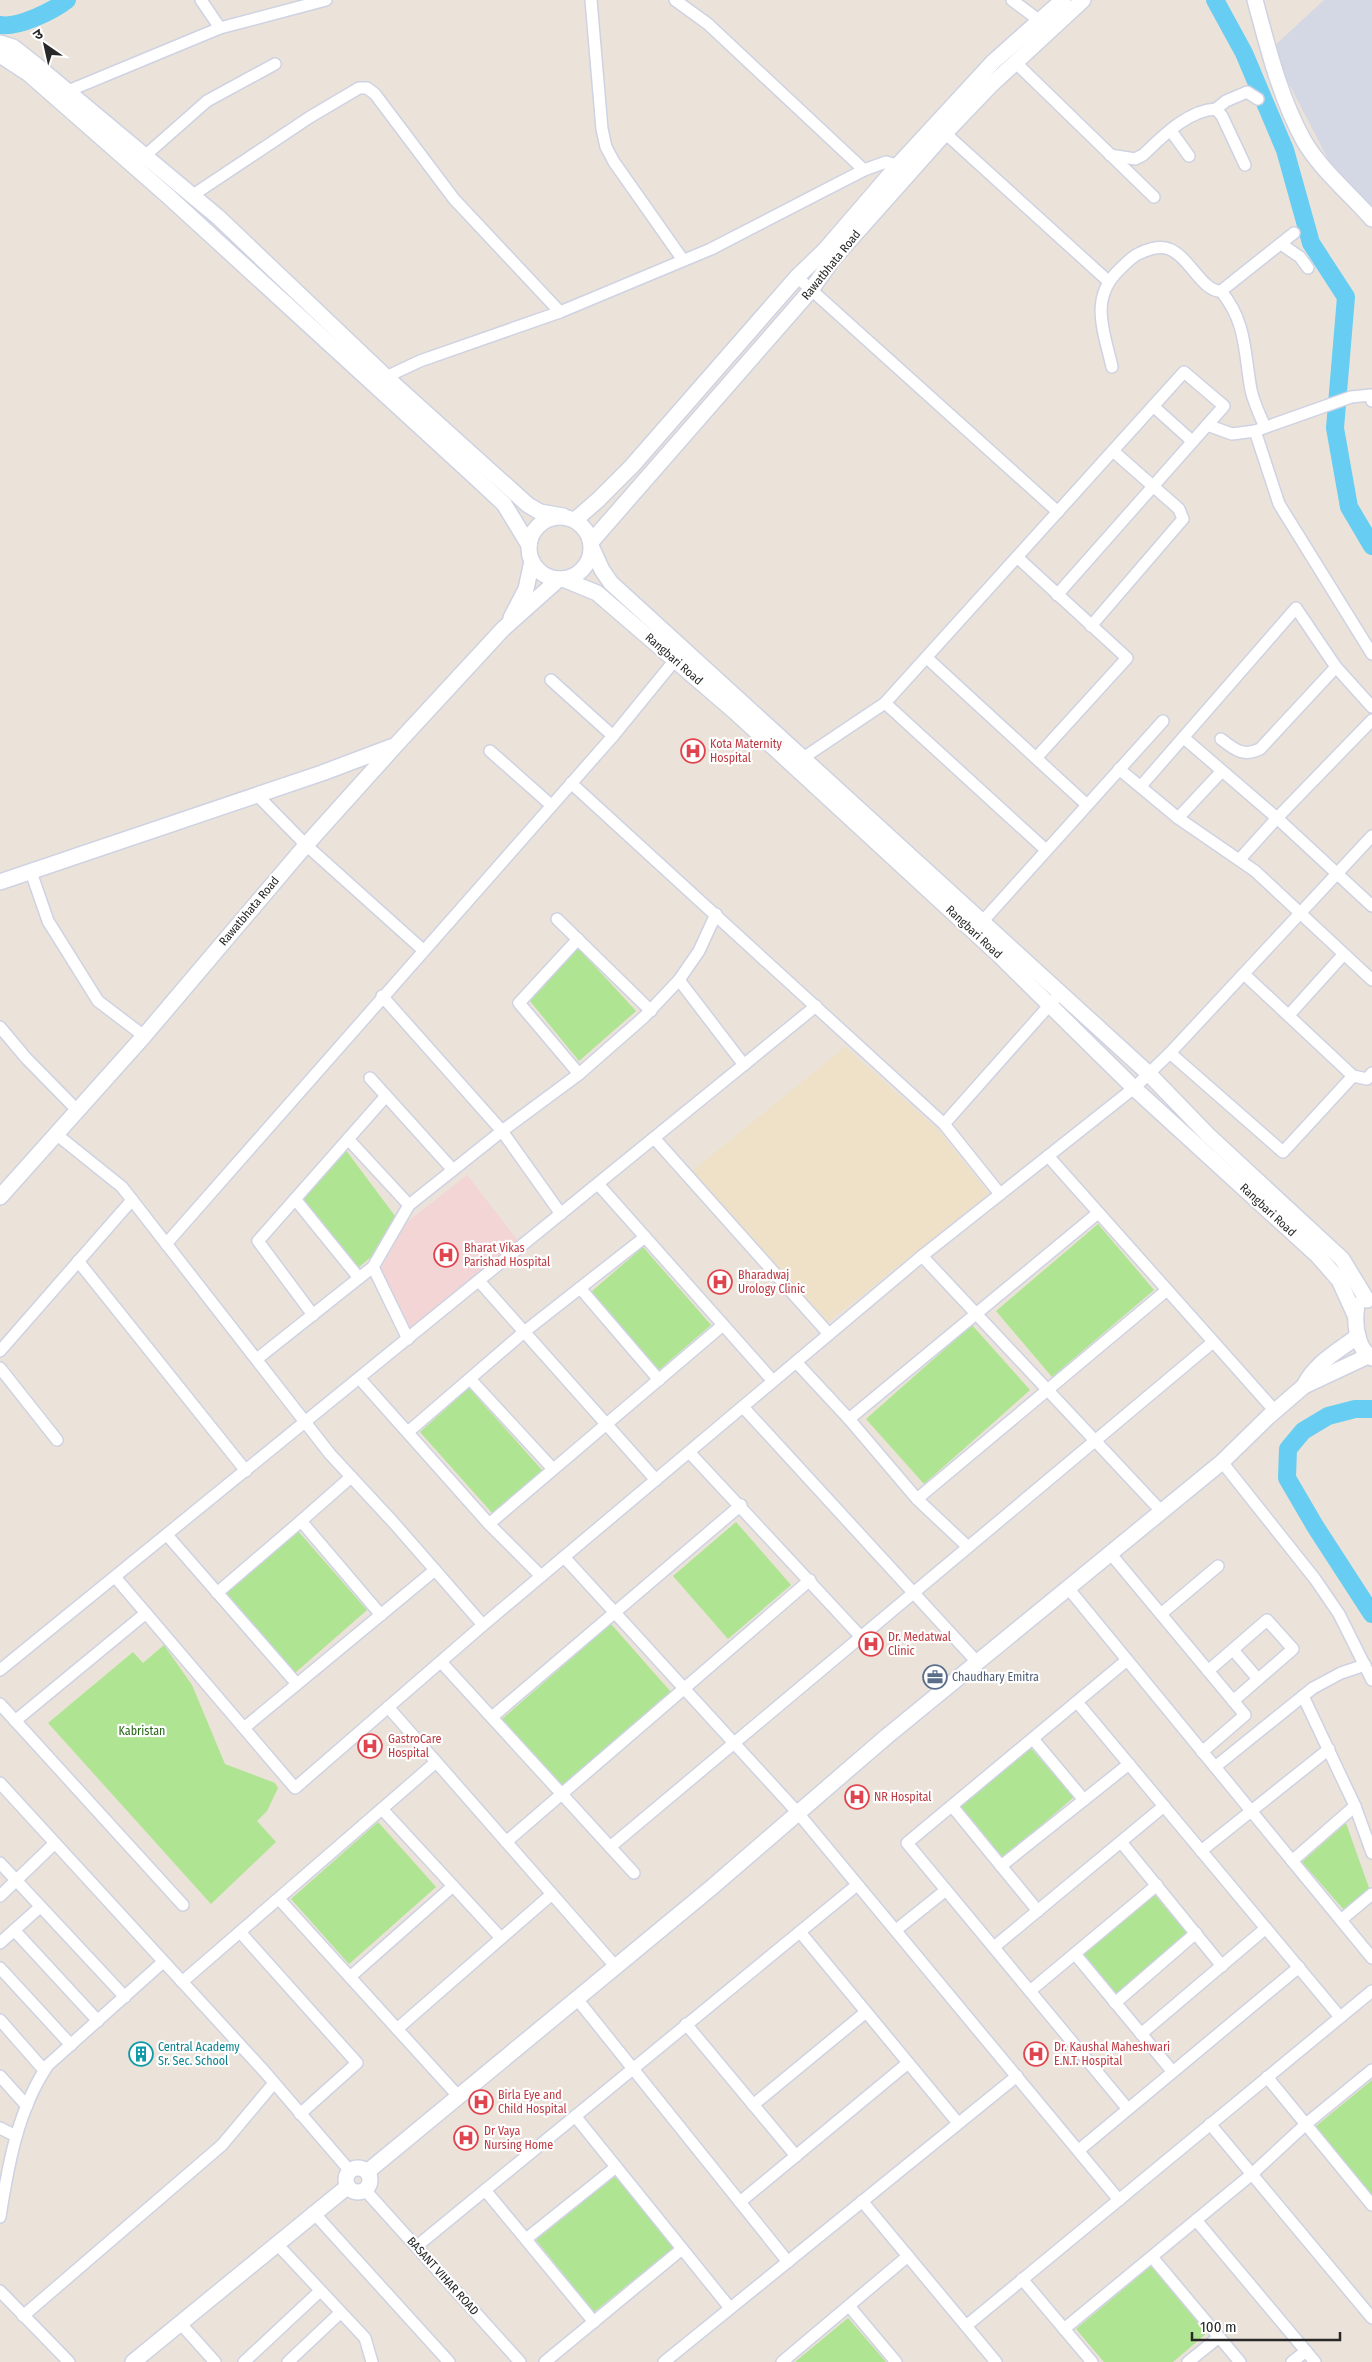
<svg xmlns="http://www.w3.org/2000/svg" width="1372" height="2362" font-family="'Fira Sans Condensed','Noto Sans Devanagari',sans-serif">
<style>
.education{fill:#eee1c7}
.medical{fill:#f3d5d6}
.airport{fill:#d4d7e4}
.green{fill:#aee492}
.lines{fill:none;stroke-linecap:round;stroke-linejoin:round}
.river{stroke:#67cdf2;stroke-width:18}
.street-casing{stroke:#ced2e2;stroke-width:14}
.secondary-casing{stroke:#ced2e2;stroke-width:18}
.street{stroke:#fff;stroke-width:11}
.secondary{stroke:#fff;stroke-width:15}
.labels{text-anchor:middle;stroke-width:4.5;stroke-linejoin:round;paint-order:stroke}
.street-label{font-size:12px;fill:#282828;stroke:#fff}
.health-label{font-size:12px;fill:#be3a42;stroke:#fff;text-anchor:start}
.service-label{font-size:12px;fill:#4e5e75;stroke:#fff;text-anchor:start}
.park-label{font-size:12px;fill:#276617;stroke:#fff}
.culture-label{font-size:12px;fill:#0d838f;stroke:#fff;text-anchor:start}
</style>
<rect width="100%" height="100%" fill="#ebe3d9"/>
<polygon class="education" points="845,1047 939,1131 989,1194 828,1322 692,1171"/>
<polygon class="medical" points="467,1175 519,1242 410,1330 381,1268 407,1222"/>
<polygon class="airport" points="1324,0 1372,0 1372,207 1330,163 1271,49"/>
<g class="green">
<polygon points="578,948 636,1011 579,1061 530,1001"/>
<polygon points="345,1149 395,1216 371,1257 358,1268 303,1199"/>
<polygon points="1098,1224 1154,1290 1052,1377 996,1311"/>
<polygon points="643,1247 711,1325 659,1370 591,1292"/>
<polygon points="972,1325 1030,1390 924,1484 866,1419"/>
<polygon points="469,1388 542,1470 493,1514 420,1432"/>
<polygon points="736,1522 791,1585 728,1639 673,1576"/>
<polygon points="298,1531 367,1610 295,1673 225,1594"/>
<polygon points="611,1624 671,1692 562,1787 502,1719"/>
<polygon points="164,1645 192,1685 225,1764 275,1783 278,1788 267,1811 257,1821 276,1842 211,1904 48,1723 133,1652 143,1663"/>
<polygon points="1029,1746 1074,1797 1002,1859 958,1808"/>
<polygon points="378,1822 436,1887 349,1964 291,1899"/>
<polygon points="1346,1823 1369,1888 1344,1910 1302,1862"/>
<polygon points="1153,1893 1187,1933 1114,1995 1081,1954"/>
<polygon points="1372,2080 1372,2195 1315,2127"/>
<polygon points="615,2176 673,2248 594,2312 536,2240"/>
<polygon points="1151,2266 1207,2333 1173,2362 1104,2362 1076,2329"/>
<polygon points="848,2318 886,2362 795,2362"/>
</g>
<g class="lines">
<g class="river">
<polyline points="1215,0 1244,53 1285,150 1311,243 1346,297 1335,428 1349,507 1372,546"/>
<path d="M 0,25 C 18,28 53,11 67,0"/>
<polyline points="1372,1409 1355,1409 1328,1416 1303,1431 1288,1449 1287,1478 1315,1526 1372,1614"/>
</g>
<g class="street-casing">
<g id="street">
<polyline points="201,0 220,28"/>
<polyline points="591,0 602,129 606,147 614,162 683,260"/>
<polyline points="675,0 708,24 864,170"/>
<polyline points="1012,0 1040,21"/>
<polyline points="1015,62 1154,197"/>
<polyline points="63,96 68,91 220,28 326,0"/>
<polyline points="1216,109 1226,101 1247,92 1258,99"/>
<polyline points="1171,131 1189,156"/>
<polyline points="945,133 1108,281"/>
<path d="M 1110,155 L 1135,159 L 1143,155 C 1162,137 1188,110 1216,109 L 1222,116 L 1245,165"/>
<polyline points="139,161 207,101 275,64"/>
<polyline points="193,195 310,117 359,88 367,88 375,94 454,199 560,312"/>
<polyline points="1281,244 1300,257 1308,268"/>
<polyline points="797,277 1058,512"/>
<path d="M 1221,291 C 1247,323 1244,352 1251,390 C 1254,403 1260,416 1265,427"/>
<path d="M 1112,367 C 1104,331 1089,299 1119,270 C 1124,265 1130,259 1136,255 C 1145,250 1159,245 1169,249 C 1189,256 1202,292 1221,291 L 1294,233"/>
<polyline points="386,377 420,361 560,312 711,249 864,170 886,162 904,167"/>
<polyline points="1153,406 1192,441"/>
<polyline points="1207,425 1232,434 1255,431 1351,397 1371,395 1372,401"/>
<polyline points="1255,431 1279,504 1372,654"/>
<polyline points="1017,557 1127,658 1036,758"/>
<polyline points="1091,626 1183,519 1179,509 1113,451"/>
<polyline points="927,658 1087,805"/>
<polyline points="551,680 613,736"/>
<polyline points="885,703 1046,850"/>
<polyline points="1184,738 1277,818 1372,906"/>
<path d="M 1221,739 C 1235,750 1243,757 1260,749 L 1336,667"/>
<polyline points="490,751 551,805"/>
<polyline points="803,758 885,703 1184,372 1224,406 1057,595"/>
<polyline points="1119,769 1178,818 1255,871 1372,980"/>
<polyline points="571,783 944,1124 1000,1194"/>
<polyline points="1141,786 1296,608 1336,667 1372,707"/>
<polyline points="257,795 306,845 423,950"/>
<polyline points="1178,818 1221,772"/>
<polyline points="1240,859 1277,818 1372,720"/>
<polyline points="31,872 48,921 98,1001 144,1036"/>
<polyline points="557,919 651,1011"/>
<polyline points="982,922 1163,721"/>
<polyline points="578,939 519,1003 579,1074"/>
<polyline points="1244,974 1353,1076 1367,1079 1372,1073"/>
<polyline points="679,980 744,1065"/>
<polyline points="382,996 502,1131 561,1214"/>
<polyline points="1289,1015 1343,955"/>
<polyline points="0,1027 26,1058 77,1110"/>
<polyline points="1170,1053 1283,1152 1353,1076"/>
<polyline points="370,1078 453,1170"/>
<polyline points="944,1124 1054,1000"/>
<polyline points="56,1134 122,1187 330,1454 393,1522 483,1625"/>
<polyline points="654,1138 829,1334"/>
<polyline points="348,1139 409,1205"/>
<polyline points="1048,1156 1275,1411"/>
<polyline points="598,1184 773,1381"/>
<polyline points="295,1199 359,1278"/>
<polyline points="166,1244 613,736 675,660"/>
<polyline points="922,1256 1161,1511"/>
<polyline points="78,1261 246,1471"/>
<polyline points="373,1267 408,1339"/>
<polyline points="479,1281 656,1480"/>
<polyline points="580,1288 659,1380"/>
<polyline points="313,1315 258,1241 386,1096"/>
<polyline points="0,1351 132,1200"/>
<polyline points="257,1359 373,1267 409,1205 502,1131 579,1074 644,1017 679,980 699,951 716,914"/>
<polyline points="796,1362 849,1419 917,1499 968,1547"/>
<polyline points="0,1368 57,1440"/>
<polyline points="360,1379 489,1524 541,1576"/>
<polyline points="470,1379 553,1469"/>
<polyline points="743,1407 977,1662"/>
<polyline points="849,1419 1098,1213"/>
<polyline points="408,1432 524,1332 645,1237"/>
<polyline points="689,1452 861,1637"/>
<polyline points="1222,1462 1315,1579 1339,1614 1372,1680"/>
<polyline points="917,1499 1167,1290"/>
<polyline points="301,1521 351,1477"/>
<polyline points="489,1524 723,1325"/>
<polyline points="167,1535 297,1684"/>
<polyline points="1110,1553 1245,1715 1202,1752"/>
<polyline points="564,1557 798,1813 1119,2200"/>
<polyline points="115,1577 295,1788 483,1625 922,1256 1134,1088 1170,1053 1372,836"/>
<polyline points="1068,1588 1372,1958"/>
<polyline points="217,1593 301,1521 381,1615"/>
<polyline points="1161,1614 1218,1566"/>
<polyline points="1233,1650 1258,1679"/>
<polyline points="1127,1660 907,1843 1127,2108"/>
<polyline points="441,1662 634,1873"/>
<polyline points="0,1670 816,1006"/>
<polyline points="1208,1671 1267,1620 1293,1649 1233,1701"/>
<polyline points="1303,1696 1355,1806 1372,1853"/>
<polyline points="1077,1702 1340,2017"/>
<polyline points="0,1704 183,1905"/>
<polyline points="388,1707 616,1967"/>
<polyline points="492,1717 741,1505"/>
<polyline points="15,1721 146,1613"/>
<polyline points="244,1728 435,1570"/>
<polyline points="1033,1739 1084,1800"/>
<polyline points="1215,1767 1313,1688 1341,1673 1365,1665"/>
<polyline points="0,1783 264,2071 350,2171"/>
<polyline points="952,1806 1038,1911"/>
<polyline points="382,1809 501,1938"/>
<polyline points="506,1842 810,1580"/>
<polyline points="1121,1842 1222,1966"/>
<polyline points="610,1847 1213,1342"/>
<polyline points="1201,1851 1329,1749"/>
<polyline points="1292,1861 1355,1806"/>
<polyline points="0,1863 125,1997"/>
<polyline points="1001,1866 1129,1764"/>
<polyline points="0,1896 55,1843"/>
<polyline points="279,1899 459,2097"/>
<polyline points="1341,1920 1372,1894"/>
<polyline points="14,1930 98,2021"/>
<polyline points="896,1930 946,1890"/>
<polyline points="240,1932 357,2063 300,2114"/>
<polyline points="800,1932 958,2123"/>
<polyline points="0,1943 40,1907"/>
<polyline points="994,1947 1164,1806"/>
<polyline points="1075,1954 1172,2071"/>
<polyline points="0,1968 71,2045"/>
<polyline points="350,1977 453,1886"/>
<polyline points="182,1982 436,1762"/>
<polyline points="1030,1991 1157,1885"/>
<polyline points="577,1999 788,2262"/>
<polyline points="1115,2003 1196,1933"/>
<polyline points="0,2020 44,2070"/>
<polyline points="686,2024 796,2156"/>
<polyline points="397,2029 552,1894"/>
<polyline points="1141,2034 1266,1928"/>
<polyline points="0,2076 27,2106"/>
<polyline points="1267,2077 1372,2205"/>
<polyline points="753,2105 866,2012"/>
<polyline points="575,2116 730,2308"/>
<polyline points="1210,2124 1372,2318"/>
<polyline points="0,2128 16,2136"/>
<polyline points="1079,2150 1299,1967"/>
<polyline points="365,2190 520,2362"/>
<polyline points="485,2190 594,2322"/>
<polyline points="862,2201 996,2362"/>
<polyline points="740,2202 908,2063"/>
<polyline points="313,2212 449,2362"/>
<path d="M 0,2217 C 8,2165 18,2109 48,2065 L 163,1962"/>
<polyline points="1196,2220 1315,2362"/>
<polyline points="526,2239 616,2167"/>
<polyline points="276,2243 365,2338 372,2362"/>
<polyline points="417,2246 857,1885"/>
<polyline points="1152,2257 1240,2362"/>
<polyline points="1022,2279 1092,2362"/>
<polyline points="0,2291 69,2362"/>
<polyline points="849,2306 896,2362"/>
<polyline points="23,2316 222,2145 274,2083"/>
<polyline points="180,2323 215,2362"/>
<polyline points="966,2326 1372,1991"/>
<polyline points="1064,2329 1252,2174 1306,2124 1372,2070"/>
<polyline points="244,2362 320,2291"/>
<polyline points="288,2362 340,2313"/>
<polyline points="545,2362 682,2249"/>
<polyline points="664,2362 1017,2076"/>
<polyline points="782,2362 908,2256"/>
<polyline points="1188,2362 1219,2337"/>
<polyline points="1292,2362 1306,2351"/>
</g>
</g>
<g class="secondary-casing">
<g id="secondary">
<path d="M 1255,0 C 1268,48 1280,98 1304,141 C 1321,170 1350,194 1372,219"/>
<polyline points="0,43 13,47 36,65 218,217 386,377 528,505 540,512 563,516"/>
<polyline points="0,55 29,74 168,196 474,476 504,504 529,545"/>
<circle cx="560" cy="548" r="31"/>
<polyline points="575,520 598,500 632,466 797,277 825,250 899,164 993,62 1063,0"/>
<polyline points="591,542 811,290 833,259 945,133 990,86 1083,0"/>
<polyline points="592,548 602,570 611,583 1149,1074 1208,1135 1342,1259 1367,1300"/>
<polyline points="563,579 597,593 734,711 1000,956 1134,1088 1318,1256 1339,1280 1355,1315"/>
<polyline points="511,618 526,589 532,561"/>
<polyline points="0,882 322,773 391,747"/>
<polyline points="0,1197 144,1036 306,845 395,746 503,629 559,579"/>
<path d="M 1357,1305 C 1354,1322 1356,1348 1372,1358"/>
<path d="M 1304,1386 C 1315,1363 1338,1351 1358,1336"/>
<circle cx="358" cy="2180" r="12"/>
<polyline points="367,2172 711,1888 886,1737 1222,1462 1268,1417 1304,1386 1368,1356"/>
<polyline points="133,2362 347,2187"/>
</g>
</g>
<use href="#street" class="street"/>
<use href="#secondary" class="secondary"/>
</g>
<defs>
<g id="hospital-ring" transform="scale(1.25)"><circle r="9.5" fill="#fff" stroke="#e0444e" stroke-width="1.5"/><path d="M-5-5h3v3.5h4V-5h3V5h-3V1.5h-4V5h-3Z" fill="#e0444e"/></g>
<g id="office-ring" transform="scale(1.25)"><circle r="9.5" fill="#fff" stroke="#5c6f8a" stroke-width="1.5"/><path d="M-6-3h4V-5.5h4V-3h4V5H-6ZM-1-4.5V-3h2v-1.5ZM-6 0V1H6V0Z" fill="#5c6f8a"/></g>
<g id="building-ring" transform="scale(1.25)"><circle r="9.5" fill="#fff" stroke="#0f9aa8" stroke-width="1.5"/><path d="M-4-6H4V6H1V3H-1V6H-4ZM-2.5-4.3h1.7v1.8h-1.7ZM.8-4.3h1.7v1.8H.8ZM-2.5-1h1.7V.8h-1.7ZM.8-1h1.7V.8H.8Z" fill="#0f9aa8"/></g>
</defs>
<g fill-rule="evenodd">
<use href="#hospital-ring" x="693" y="751"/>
<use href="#hospital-ring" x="446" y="1255"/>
<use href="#hospital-ring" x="720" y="1282"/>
<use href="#hospital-ring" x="871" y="1644"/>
<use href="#office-ring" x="935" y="1677"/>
<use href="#hospital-ring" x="370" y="1746"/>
<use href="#hospital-ring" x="857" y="1797"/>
<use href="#building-ring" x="141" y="2054"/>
<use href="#hospital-ring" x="1036" y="2054"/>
<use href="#hospital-ring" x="481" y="2102"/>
<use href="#hospital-ring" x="466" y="2138"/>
</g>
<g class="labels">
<g class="street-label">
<text transform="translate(831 265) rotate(-51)" y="4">Rawatbhata Road</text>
<text transform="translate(674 659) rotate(41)" y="4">Rangbari Road</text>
<text transform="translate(249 911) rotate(-50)" y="4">Rawatbhata Road</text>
<text transform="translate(974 932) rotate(43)" y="4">Rangbari Road</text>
<text transform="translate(1268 1210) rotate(43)" y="4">Rangbari Road</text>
<text transform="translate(443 2276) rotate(48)" y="4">BASANT VIHAR ROAD</text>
</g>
<g class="health-label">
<text x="710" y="748">Kota Maternity<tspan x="710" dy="14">Hospital</tspan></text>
<text x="464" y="1252">Bharat Vikas<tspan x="464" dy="14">Parishad Hospital</tspan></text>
<text x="738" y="1279">Bharadwaj<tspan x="738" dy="14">Urology Clinic</tspan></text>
<text x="888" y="1641">Dr. Medatwal<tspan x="888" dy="14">Clinic</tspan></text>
<text x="388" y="1743">GastroCare<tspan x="388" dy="14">Hospital</tspan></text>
<text x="874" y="1801">NR Hospital</text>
<text x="1054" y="2051">Dr. Kaushal Maheshwari<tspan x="1054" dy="14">E.N.T. Hospital</tspan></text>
<text x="498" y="2099">Birla Eye and<tspan x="498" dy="14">Child Hospital</tspan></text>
<text x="484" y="2135">Dr Vaya<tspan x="484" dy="14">Nursing Home</tspan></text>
</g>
<g class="service-label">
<text x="952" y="1681">Chaudhary Emitra</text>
</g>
<g class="park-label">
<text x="142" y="1735">Kabristan</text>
</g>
<g class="culture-label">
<text x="158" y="2051">Central Academy<tspan x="158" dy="14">Sr. Sec. School</tspan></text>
</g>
</g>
<g transform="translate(45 45) rotate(326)" stroke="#ffffff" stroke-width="4" paint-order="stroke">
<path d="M0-4L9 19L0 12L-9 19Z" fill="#282828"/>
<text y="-8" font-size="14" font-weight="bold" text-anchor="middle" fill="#282828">उ</text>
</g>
<path d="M1192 2332v8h148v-8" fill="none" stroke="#282828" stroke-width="2.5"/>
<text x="1200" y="2332" font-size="15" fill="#282828" stroke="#ffffff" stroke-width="4" paint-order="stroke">100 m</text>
</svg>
